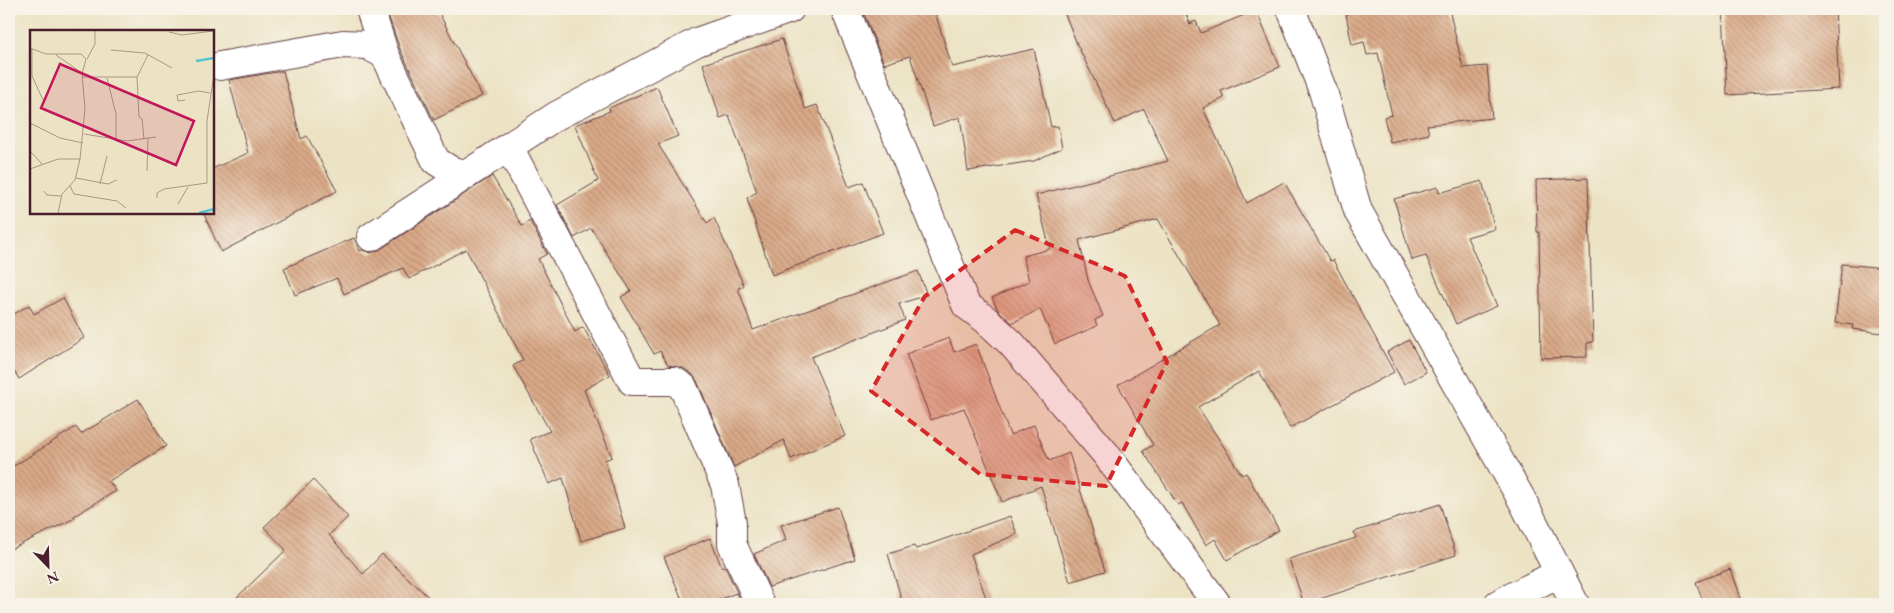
<svg xmlns="http://www.w3.org/2000/svg" width="1894" height="613" font-family="'EB Garamond',serif">
<style>
.building{fill:url(#building-back-hatch)}
.lines{fill:none;stroke-linecap:round;stroke-linejoin:round}
.minor-casing{stroke:#623c42;stroke-width:30}
.minor{stroke:#fff;stroke-width:28}
.marked{fill:#d62828;fill-opacity:0.2;stroke:#d62828;stroke-width:4;stroke-dasharray:10 6;stroke-linejoin:round}
.inset-river{fill:none;stroke:#57c4cf;stroke-width:2.5}
.inset-road{fill:none;stroke:#ab9587;stroke-width:1}
.view{fill:#c2185b;fill-opacity:0.15;stroke:#c2185b;stroke-width:2.5}
.inset-edge{fill:none;stroke:#4a1f2b;stroke-width:2.5}
</style>
<defs>
<pattern id="building-back-hatch" width="6" height="6" patternUnits="userSpaceOnUse" patternTransform="scale(1.25)"><rect width="6" height="6" fill="#daaa88"/><path d="M-1 5l2 2M0 0l6 6M5-1l2 2" fill="none" stroke="#b38a6f"/></pattern>
</defs>
<rect width="100%" height="100%" fill="#f7f3e8"/>
<filter id="ink" filterUnits="userSpaceOnUse"><feTurbulence type="fractalNoise" baseFrequency=".02" numOctaves="2"/><feDisplacementMap in="SourceGraphic" scale="10" xChannelSelector="R" yChannelSelector="G"/><feConvolveMatrix kernelMatrix="1 2 1 2 8 2 1 2 1" color-interpolation-filters="sRGB"/></filter>
<filter id="wash" filterUnits="userSpaceOnUse"><feTurbulence type="fractalNoise" baseFrequency=".0096" numOctaves="4" result="noise"/><feDisplacementMap in="SourceGraphic" scale="20" xChannelSelector="R" yChannelSelector="G"/><feGaussianBlur stdDeviation="1.12" result="paint"/><feColorMatrix in="noise" values="0 0 0 0 0 0 0 0 0 0 0 0 0 0 0 0 0 1.4 0 .05"/><feComposite in="paint" operator="in"/></filter>
<g filter="url(#wash)">
<rect width="100%" height="100%" fill="#ece3c4"/>
<g id="blocks">
<g class="building">
<polygon points="386,9 437,9 482,96 434,120 400,49"/>
<polygon points="862,9 934,9 952,67 1034,49 1051,127 1058,126 1062,148 1034,161 968,171 960,117 933,126 910,56 884,64"/>
<polygon points="1063,9 1184,9 1190,24 1196,21 1201,33 1256,10 1280,67 1221,91 1224,98 1203,108 1247,203 1284,182 1330,261 1333,260 1394,372 1290,428 1259,371 1198,407 1242,475 1246,473 1279,530 1227,560 1215,539 1206,545 1182,503 1178,505 1143,451 1153,445 1118,385 1220,325 1158,219 1079,240 1088,280 1103,316 1095,320 1097,326 1055,344 1040,309 1012,323 998,310 992,298 1029,281 1023,256 1050,249 1036,195 1168,161 1144,109 1115,123 1077,44"/>
<polygon points="1345,9 1449,9 1463,68 1487,66 1492,118 1427,125 1429,134 1390,142 1384,117 1392,115 1378,53 1367,55 1364,42 1352,45"/>
<polygon points="1723,9 1835,9 1839,89 1727,95"/>
<polygon points="782,39 805,109 817,105 849,187 863,182 883,233 772,275 747,198 757,192 729,115 720,118 703,64"/>
<polygon points="283,71 301,139 307,136 337,191 221,252 203,212 212,212 212,169 248,153 229,80"/>
<polygon points="657,87 678,136 658,144 707,223 714,218 744,286 738,288 753,330 918,271 927,295 899,304 905,320 811,357 845,436 791,459 784,440 734,467 697,381 692,374 683,368 668,365 660,351 654,354 621,297 631,291 591,228 574,238 557,205 598,181 575,125 610,111 609,108"/>
<polygon points="492,176 522,226 530,221 547,254 538,259 575,332 583,327 610,375 584,390 612,457 605,460 625,528 581,541 563,478 549,484 530,439 550,431 513,366 523,360 466,249 409,279 403,268 344,294 337,278 295,295 284,268 354,238 360,251 362,250 371,253 379,250"/>
<polygon points="1588,178 1593,342 1587,343 1587,357 1541,358 1539,232 1537,232 1536,180"/>
<polygon points="1482,181 1495,229 1467,237 1497,306 1456,324 1426,256 1412,260 1394,199 1438,187 1439,193"/>
<polygon points="1842,264 1885,268 1885,329 1882,329 1882,333 1852,329 1853,325 1835,323"/>
<polygon points="63,298 84,338 19,379 9,363 9,317 29,305 34,314"/>
<polygon points="949,338 954,352 976,344 1010,435 1034,425 1049,461 1069,453 1105,571 1070,582 1041,486 1002,502 964,408 931,420 906,354"/>
<polygon points="1409,340 1426,372 1404,384 1387,352"/>
<polygon points="138,399 166,446 109,481 116,491 74,516 75,518 9,550 9,469 76,427 81,434"/>
<polygon points="313,480 348,517 329,535 363,574 382,554 436,604 230,604 286,550 264,527"/>
<polygon points="1440,504 1456,555 1304,604 1289,559 1356,538 1354,532"/>
<polygon points="838,507 855,559 769,587 754,554 786,540 781,525"/>
<polygon points="1010,516 1017,534 971,554 988,604 903,604 888,554 914,546 916,549"/>
<polygon points="710,538 722,568 725,566 739,597 738,597 736,593 709,604 684,604 664,557"/>
<polygon points="1730,569 1742,604 1704,604 1696,582"/>
</g>
</g>
</g>
<g filter="url(#ink)">
<use href="#blocks" fill-opacity="0" stroke="#623c42" stroke-width="1"/>
<g class="lines">
<g class="minor-casing">
<g id="minor">
<polyline points="370,9 385,55 436,161 452,171 467,174"/>
<polyline points="845,9 966,305 985,319 1011,343 1105,453 1217,604"/>
<polyline points="1291,9 1323,91 1358,211 1522,500 1575,604"/>
<polyline points="220,66 343,44 367,45 385,55"/>
<polyline points="509,147 632,381 674,381 683,387 725,485 732,523 732,544 760,604"/>
<polyline points="371,237 556,116 697,42 790,9"/>
<polyline points="1498,604 1559,573"/>
</g>
</g>
<use href="#minor" class="minor"/>
</g>
</g>
<path class="marked" d="M 1015,230 L 1125,276 L 1167,362 L 1106,486 L 980,474 L 871,391 L 925,296 Z"/>
<g transform="translate(30 30)">
<rect width="184" height="184" fill="#ece3c4"/>
<path class="inset-river" d="M 166,31 L 184,28M 169,183 L 184,179"/>
<path class="inset-road" d="M 139,2 L 152,5 L 183,1M 0,18 L 16,24 L 51,24 L 56,29 L 52,44 L 55,79 L 50,129 L 45,150 L 32,164 L 28,183M 2,19 L 2,46 L 13,70M 81,20 L 115,23 L 142,38M 26,25 L 52,43M 57,29 L 65,14 L 65,1M 52,47 L 107,47 L 118,25M 107,47 L 109,87 L 112,89 L 114,109M 77,48 L 86,84 L 86,110M 155,70 L 148,71 L 147,65 L 169,61 L 180,63M 0,93 L 30,108 L 53,113M 54,104 L 97,111 L 126,107M 0,121 L 12,134M 0,139 L 28,129 L 50,129M 117,141 L 118,108M 46,148 L 78,154 L 87,150M 70,154 L 77,126M 40,156 L 44,164 L 87,171 L 96,178M 14,161 L 17,165 L 31,166M 127,168 L 127,163 L 134,159 L 177,153 L 177,91 L 184,44M 148,174 L 158,157"/>
<path class="view" d="M 30,34 L 164,91 L 146,135 L 11,78 Z"/>
<rect width="184" height="184" class="inset-edge"/>
</g>
<rect width="1894" height="613" fill="none" stroke="#f7f3e8" stroke-width="30"/>
<g transform="translate(48 566) rotate(157)" stroke="#f7f3e8" stroke-width="4" paint-order="stroke">
<path d="M0-4L9 19L0 12L-9 19Z" fill="#4a1f2b"/>
<text y="-8" font-size="14" font-weight="bold" text-anchor="middle" fill="#4a1f2b">N</text>
</g>
</svg>
